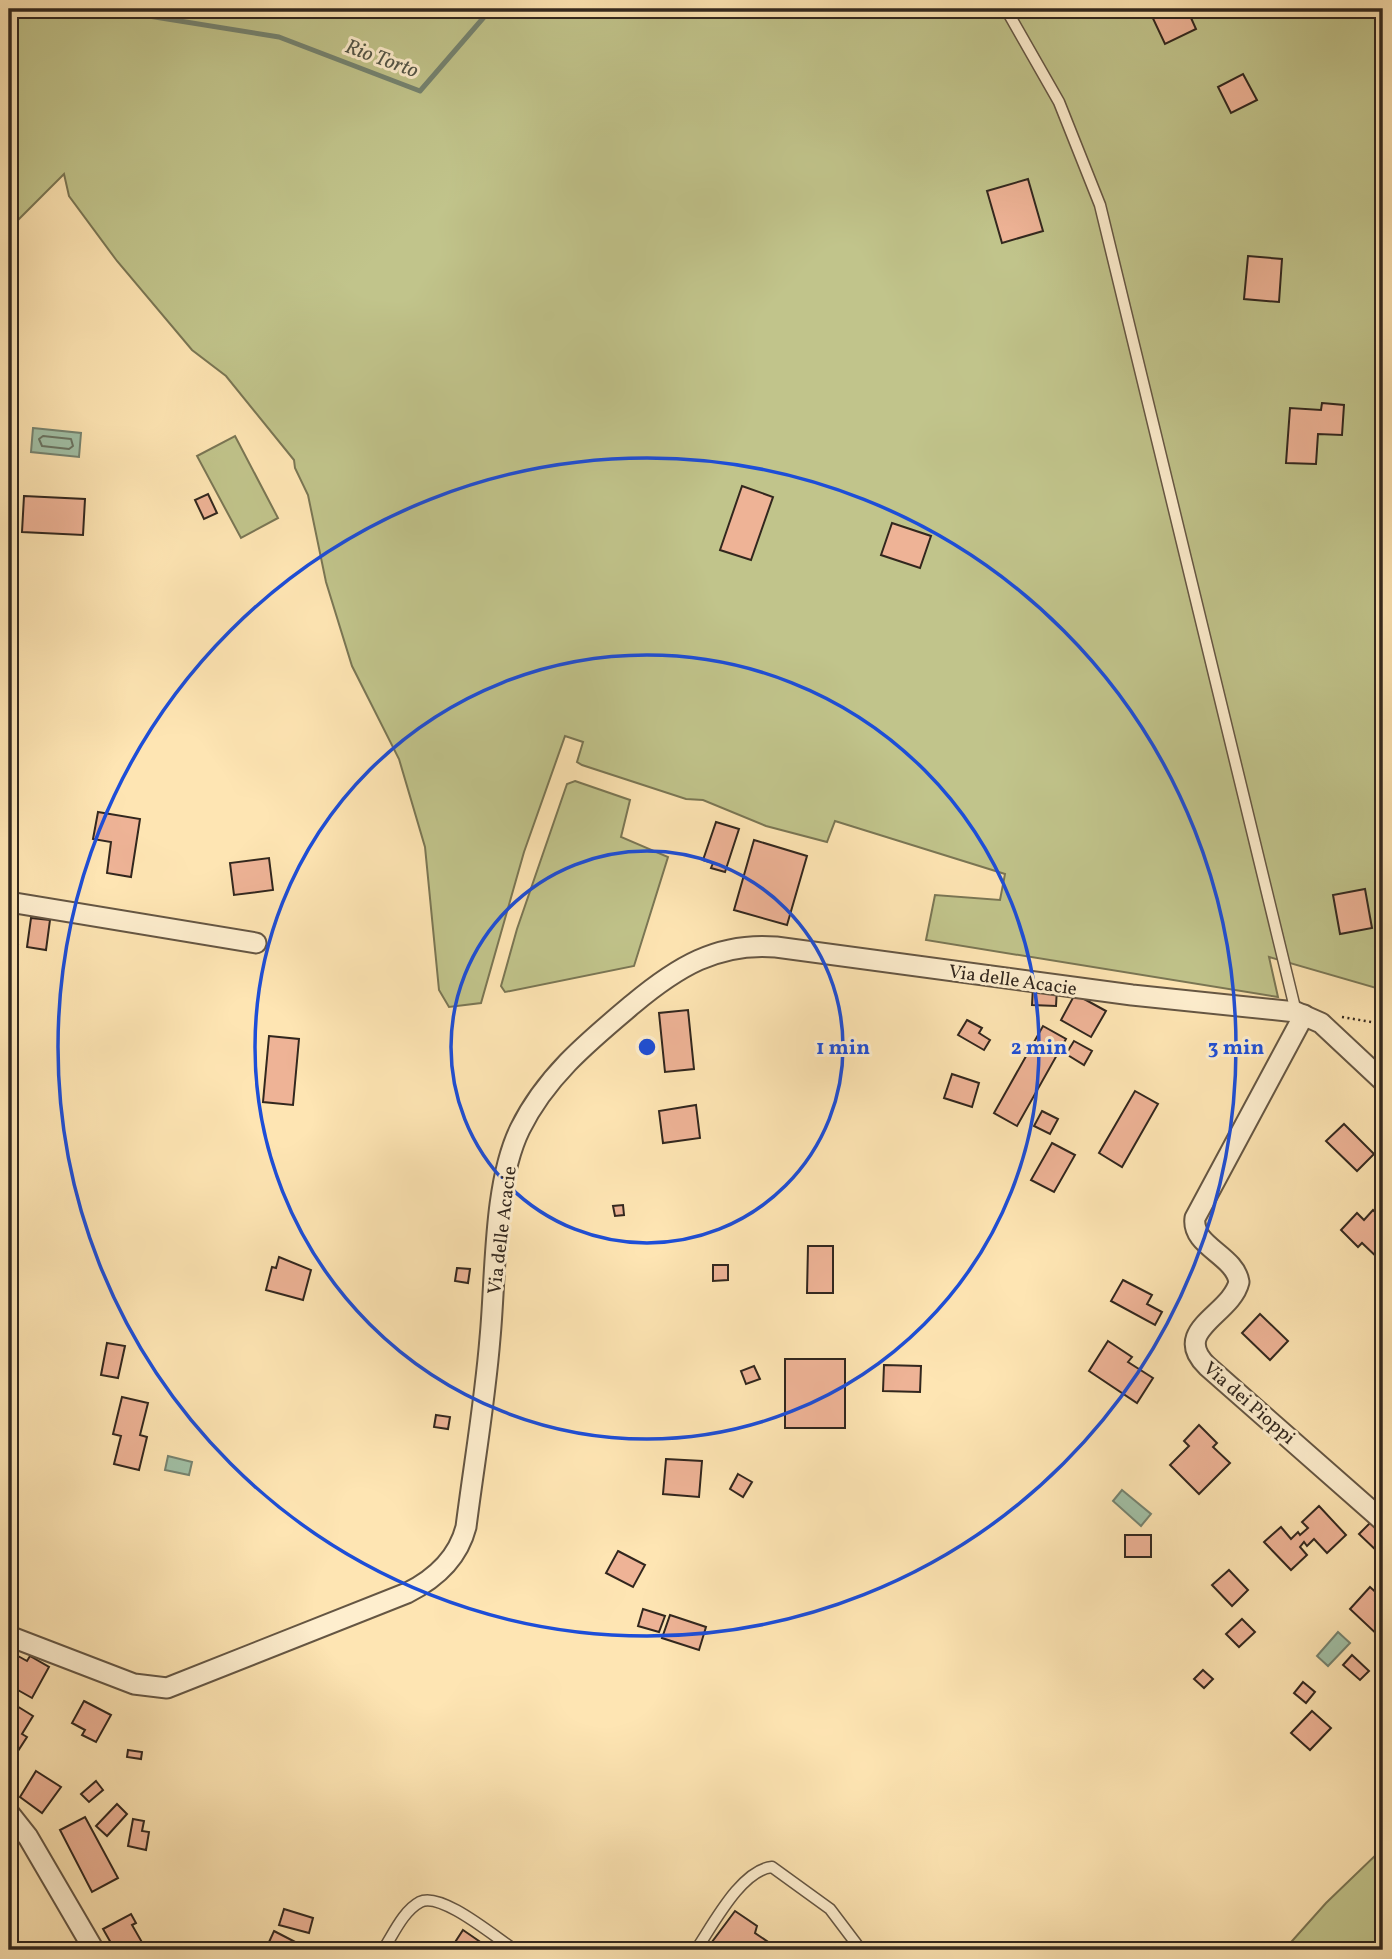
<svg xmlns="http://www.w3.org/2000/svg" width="1392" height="1959" font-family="Vollkorn,serif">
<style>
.green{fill:#c1c48b;stroke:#7a7654;stroke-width:2}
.water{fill:#a1c0a6;stroke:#758370;stroke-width:2}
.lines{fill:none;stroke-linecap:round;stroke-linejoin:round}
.shore{stroke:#6a7462;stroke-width:2}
.stream{stroke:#758370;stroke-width:5}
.building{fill:#eeb396;stroke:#32271e;stroke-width:2}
.service-casing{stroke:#655643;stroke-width:13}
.minor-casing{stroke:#655643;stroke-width:23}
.path{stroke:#32271e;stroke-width:2.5;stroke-dasharray:2 3.5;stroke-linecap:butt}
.service{stroke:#feeece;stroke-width:10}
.minor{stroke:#feeece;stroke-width:19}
.ring{fill:none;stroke:#1d4ed8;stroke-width:3.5}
.labels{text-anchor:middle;stroke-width:6;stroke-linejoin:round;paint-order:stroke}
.street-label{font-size:19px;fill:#32271e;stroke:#feeece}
.water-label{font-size:21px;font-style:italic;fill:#535547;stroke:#feeece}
.centre{fill:#1d4ed8;stroke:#feeece;stroke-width:3.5}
.ring-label{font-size:21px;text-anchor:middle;font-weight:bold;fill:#1d4ed8;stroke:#feeece;stroke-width:6;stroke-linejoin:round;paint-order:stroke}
</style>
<rect width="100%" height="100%" fill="#fee5b3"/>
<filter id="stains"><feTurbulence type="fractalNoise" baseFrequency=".00286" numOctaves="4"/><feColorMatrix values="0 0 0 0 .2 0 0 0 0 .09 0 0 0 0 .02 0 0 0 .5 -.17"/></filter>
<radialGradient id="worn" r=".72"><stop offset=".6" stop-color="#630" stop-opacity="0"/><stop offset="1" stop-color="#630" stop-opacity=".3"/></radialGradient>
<g class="green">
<polygon points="9,9 1383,9 1383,990 1269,957 1278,997 926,940 935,895 1000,900 1005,874 835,821 827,842 766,826 703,800 686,799 582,765 577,762 583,742 565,736 524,852 481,1003 449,1007 439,990 425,847 399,759 352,666 326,582 308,495 295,468 294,460 226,376 192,350 117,261 69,196 64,174 9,229"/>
<polygon points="235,436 278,518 241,538 197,456"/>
<polygon points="575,781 630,800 621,837 668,857 634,966 505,992 501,986 517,929 567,784"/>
<polygon points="1383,1848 1383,1950 1284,1950 1326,1903"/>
</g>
<g class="water">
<polygon points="33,428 81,433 79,457 31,452"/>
<polygon points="168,1456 192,1462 189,1475 165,1470"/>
<polygon points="1122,1490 1151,1514 1141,1526 1113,1501"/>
<polygon points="1338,1632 1350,1643 1328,1666 1317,1656"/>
</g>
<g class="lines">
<polygon class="shore" points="43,436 71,439 73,446 69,449 42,446 39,439"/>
<polyline class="stream" points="105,9 279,37 420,91 491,9"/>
</g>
<g class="building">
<polygon points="1187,9 1196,29 1165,44 1149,10"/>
<polygon points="1243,74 1257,100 1231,113 1218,87"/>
<polygon points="1028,179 1043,231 1002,243 987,191"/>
<polygon points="1248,256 1282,259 1279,302 1244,299"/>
<polygon points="1322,403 1344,405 1342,435 1318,434 1316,464 1286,463 1290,408 1321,410"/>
<polygon points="742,486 773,497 751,560 720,550"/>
<polygon points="208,494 217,513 204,519 195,500"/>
<polygon points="24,496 85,499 83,535 22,532"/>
<polygon points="892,523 931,536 920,568 881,555"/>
<polygon points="98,812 140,819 131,877 107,873 111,842 93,839"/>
<polygon points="716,822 739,829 725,872 711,868 713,863 703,860"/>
<polygon points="754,840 807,856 787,925 734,910"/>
<polygon points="269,858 273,890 234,895 230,863"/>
<polygon points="1365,889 1372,928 1340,934 1333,895"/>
<polygon points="31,918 50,920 46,950 27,947"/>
<polygon points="9,944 18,945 12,985 9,985"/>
<polygon points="1033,986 1057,988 1056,1006 1032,1005"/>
<polygon points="1075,994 1106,1011 1091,1037 1061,1020"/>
<polygon points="688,1010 694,1069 665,1072 659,1013"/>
<polygon points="967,1020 982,1028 979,1033 990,1040 984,1050 958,1035"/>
<polygon points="1043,1026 1066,1039 1017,1126 994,1113"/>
<polygon points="269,1036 299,1039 293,1105 263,1102"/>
<polygon points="1074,1041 1092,1051 1084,1065 1066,1054"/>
<polygon points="952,1074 979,1083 972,1107 944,1098"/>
<polygon points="1135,1091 1158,1104 1122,1167 1099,1153"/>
<polygon points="696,1105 700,1138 663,1143 659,1111"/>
<polygon points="1042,1111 1058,1119 1050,1134 1034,1126"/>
<polygon points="1344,1124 1374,1154 1357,1171 1326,1141"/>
<polygon points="1052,1143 1075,1155 1054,1192 1031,1180"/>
<polygon points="623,1205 624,1215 615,1216 613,1206"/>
<polygon points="1373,1210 1383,1220 1382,1262 1362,1243 1358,1247 1341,1230 1357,1213 1364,1220"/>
<polygon points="808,1246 833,1246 833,1293 807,1293"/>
<polygon points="279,1257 311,1270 303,1300 266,1290 272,1267 276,1268"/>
<polygon points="713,1265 728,1265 728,1280 713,1281"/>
<polygon points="457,1268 470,1269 468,1283 455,1281"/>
<polygon points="1123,1280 1152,1295 1147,1304 1162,1312 1155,1325 1111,1301"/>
<polygon points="1260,1314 1288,1341 1270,1360 1242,1333"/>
<polygon points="1108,1341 1132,1357 1128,1362 1153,1378 1137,1403 1089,1371"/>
<polygon points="107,1343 125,1346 118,1378 101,1375"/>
<rect x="785" y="1359" width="60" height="69"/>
<polygon points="884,1365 921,1366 920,1392 883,1391"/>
<polygon points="754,1366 760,1379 746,1384 741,1371"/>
<polygon points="122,1397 148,1403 140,1435 147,1437 139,1470 114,1464 121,1436 113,1434"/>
<polygon points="436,1415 450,1417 448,1429 434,1427"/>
<polygon points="1199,1425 1217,1443 1213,1447 1230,1463 1199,1494 1170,1465 1189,1446 1184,1441"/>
<polygon points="666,1459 702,1461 699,1497 663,1494"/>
<polygon points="738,1474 752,1482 743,1497 730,1489"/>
<polygon points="1319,1506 1346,1535 1327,1553 1314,1539 1307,1546 1304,1542 1300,1547 1307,1555 1291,1570 1264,1542 1281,1527 1291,1539 1298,1532 1300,1535 1308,1528 1302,1522"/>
<polygon points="1371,1522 1383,1534 1383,1548 1379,1553 1359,1534"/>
<rect x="1125" y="1535" width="26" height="22"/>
<polygon points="618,1551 645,1565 633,1587 606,1573"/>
<polygon points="1229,1570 1248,1590 1232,1606 1212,1585"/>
<polygon points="1370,1587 1380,1596 1383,1593 1383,1640 1350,1609"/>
<polygon points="643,1609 665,1616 659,1632 638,1626"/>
<polygon points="670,1615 706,1627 699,1650 662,1638"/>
<polygon points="1242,1619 1255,1632 1239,1647 1226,1634"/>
<polygon points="1352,1655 1369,1671 1360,1680 1343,1665"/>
<polygon points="18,1656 27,1661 30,1656 49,1667 32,1698 9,1685 9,1673"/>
<polygon points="1203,1670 1213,1679 1204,1688 1194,1679"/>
<polygon points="1303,1682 1315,1692 1306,1703 1294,1693"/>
<polygon points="84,1701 111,1715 96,1742 82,1735 85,1730 72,1723"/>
<polygon points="12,1703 33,1716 22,1734 27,1737 16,1754 9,1749 9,1709"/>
<polygon points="1312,1711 1331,1728 1310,1750 1291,1733"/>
<polygon points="128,1750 142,1752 141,1759 127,1757"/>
<polygon points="36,1771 61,1787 42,1813 20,1797"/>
<polygon points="96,1781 103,1790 89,1802 81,1794"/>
<polygon points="117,1804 127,1814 107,1836 96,1826"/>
<polygon points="85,1817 118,1878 92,1892 60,1830"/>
<polygon points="133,1819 144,1821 142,1831 149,1832 146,1850 128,1846"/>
<polygon points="284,1909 313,1918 309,1933 279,1925"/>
<polygon points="735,1911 757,1926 755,1933 780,1950 706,1950"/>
<polygon points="131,1914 136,1923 132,1925 143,1944 132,1950 115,1950 103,1929"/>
<polygon points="463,1930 492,1950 450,1950"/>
<polygon points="274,1931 303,1946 301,1950 285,1950 269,1942"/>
</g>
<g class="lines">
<g class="service-casing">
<g id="service">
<polyline points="1006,9 1059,102 1100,205 1296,1012"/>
<path d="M 383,1950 C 393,1935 403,1911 420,1902 C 441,1891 496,1938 515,1950"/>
<path d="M 696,1950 C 713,1925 741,1870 772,1867 L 830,1909 L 861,1950"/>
</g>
</g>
<g class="minor-casing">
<g id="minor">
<polyline points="9,902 256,943"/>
<path d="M 1304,1015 L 1195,1218 C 1191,1246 1235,1255 1239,1282 C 1231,1315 1170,1330 1207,1366 L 1383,1521"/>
<path d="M 9,1636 L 134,1684 L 167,1688 L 407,1593 C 435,1579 458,1558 466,1527 C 474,1464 485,1401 490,1338 C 496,1276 493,1184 520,1129 C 546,1076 589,1041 633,1004 C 676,968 717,942 776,947 L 1132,995 L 1296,1012 L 1321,1023 L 1383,1081"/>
<polyline points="9,1813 28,1837 94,1950"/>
</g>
</g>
<polyline class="path" points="1342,1017 1383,1024"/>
<use href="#service" class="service"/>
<use href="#minor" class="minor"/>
</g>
<g class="ring">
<circle cx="647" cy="1047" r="196"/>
<circle cx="647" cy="1047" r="392"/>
<circle cx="647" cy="1047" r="589"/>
</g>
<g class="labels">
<g class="street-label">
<text transform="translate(1013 979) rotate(8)" y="7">Via delle Acacie</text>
<text transform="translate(501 1230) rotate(-83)" y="7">Via delle Acacie</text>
<text transform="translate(1250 1402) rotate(41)" y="7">Via dei Pioppi</text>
</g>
<g class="water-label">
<text transform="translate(382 58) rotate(20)" y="7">Rio Torto</text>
</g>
</g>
<circle cx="647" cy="1047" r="10" class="centre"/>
<g class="ring-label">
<text x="843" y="1054">1 min</text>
<text x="1039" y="1054">2 min</text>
<text x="1236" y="1054">3 min</text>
</g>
<rect width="1392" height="1959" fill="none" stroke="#fee5b3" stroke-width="35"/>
<rect x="10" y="10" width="1371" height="1938" fill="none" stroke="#32271e" stroke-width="3.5"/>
<rect x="18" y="18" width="1357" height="1924" fill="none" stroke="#32271e" stroke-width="2"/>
<rect width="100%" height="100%" filter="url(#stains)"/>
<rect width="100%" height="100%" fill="url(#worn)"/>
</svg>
